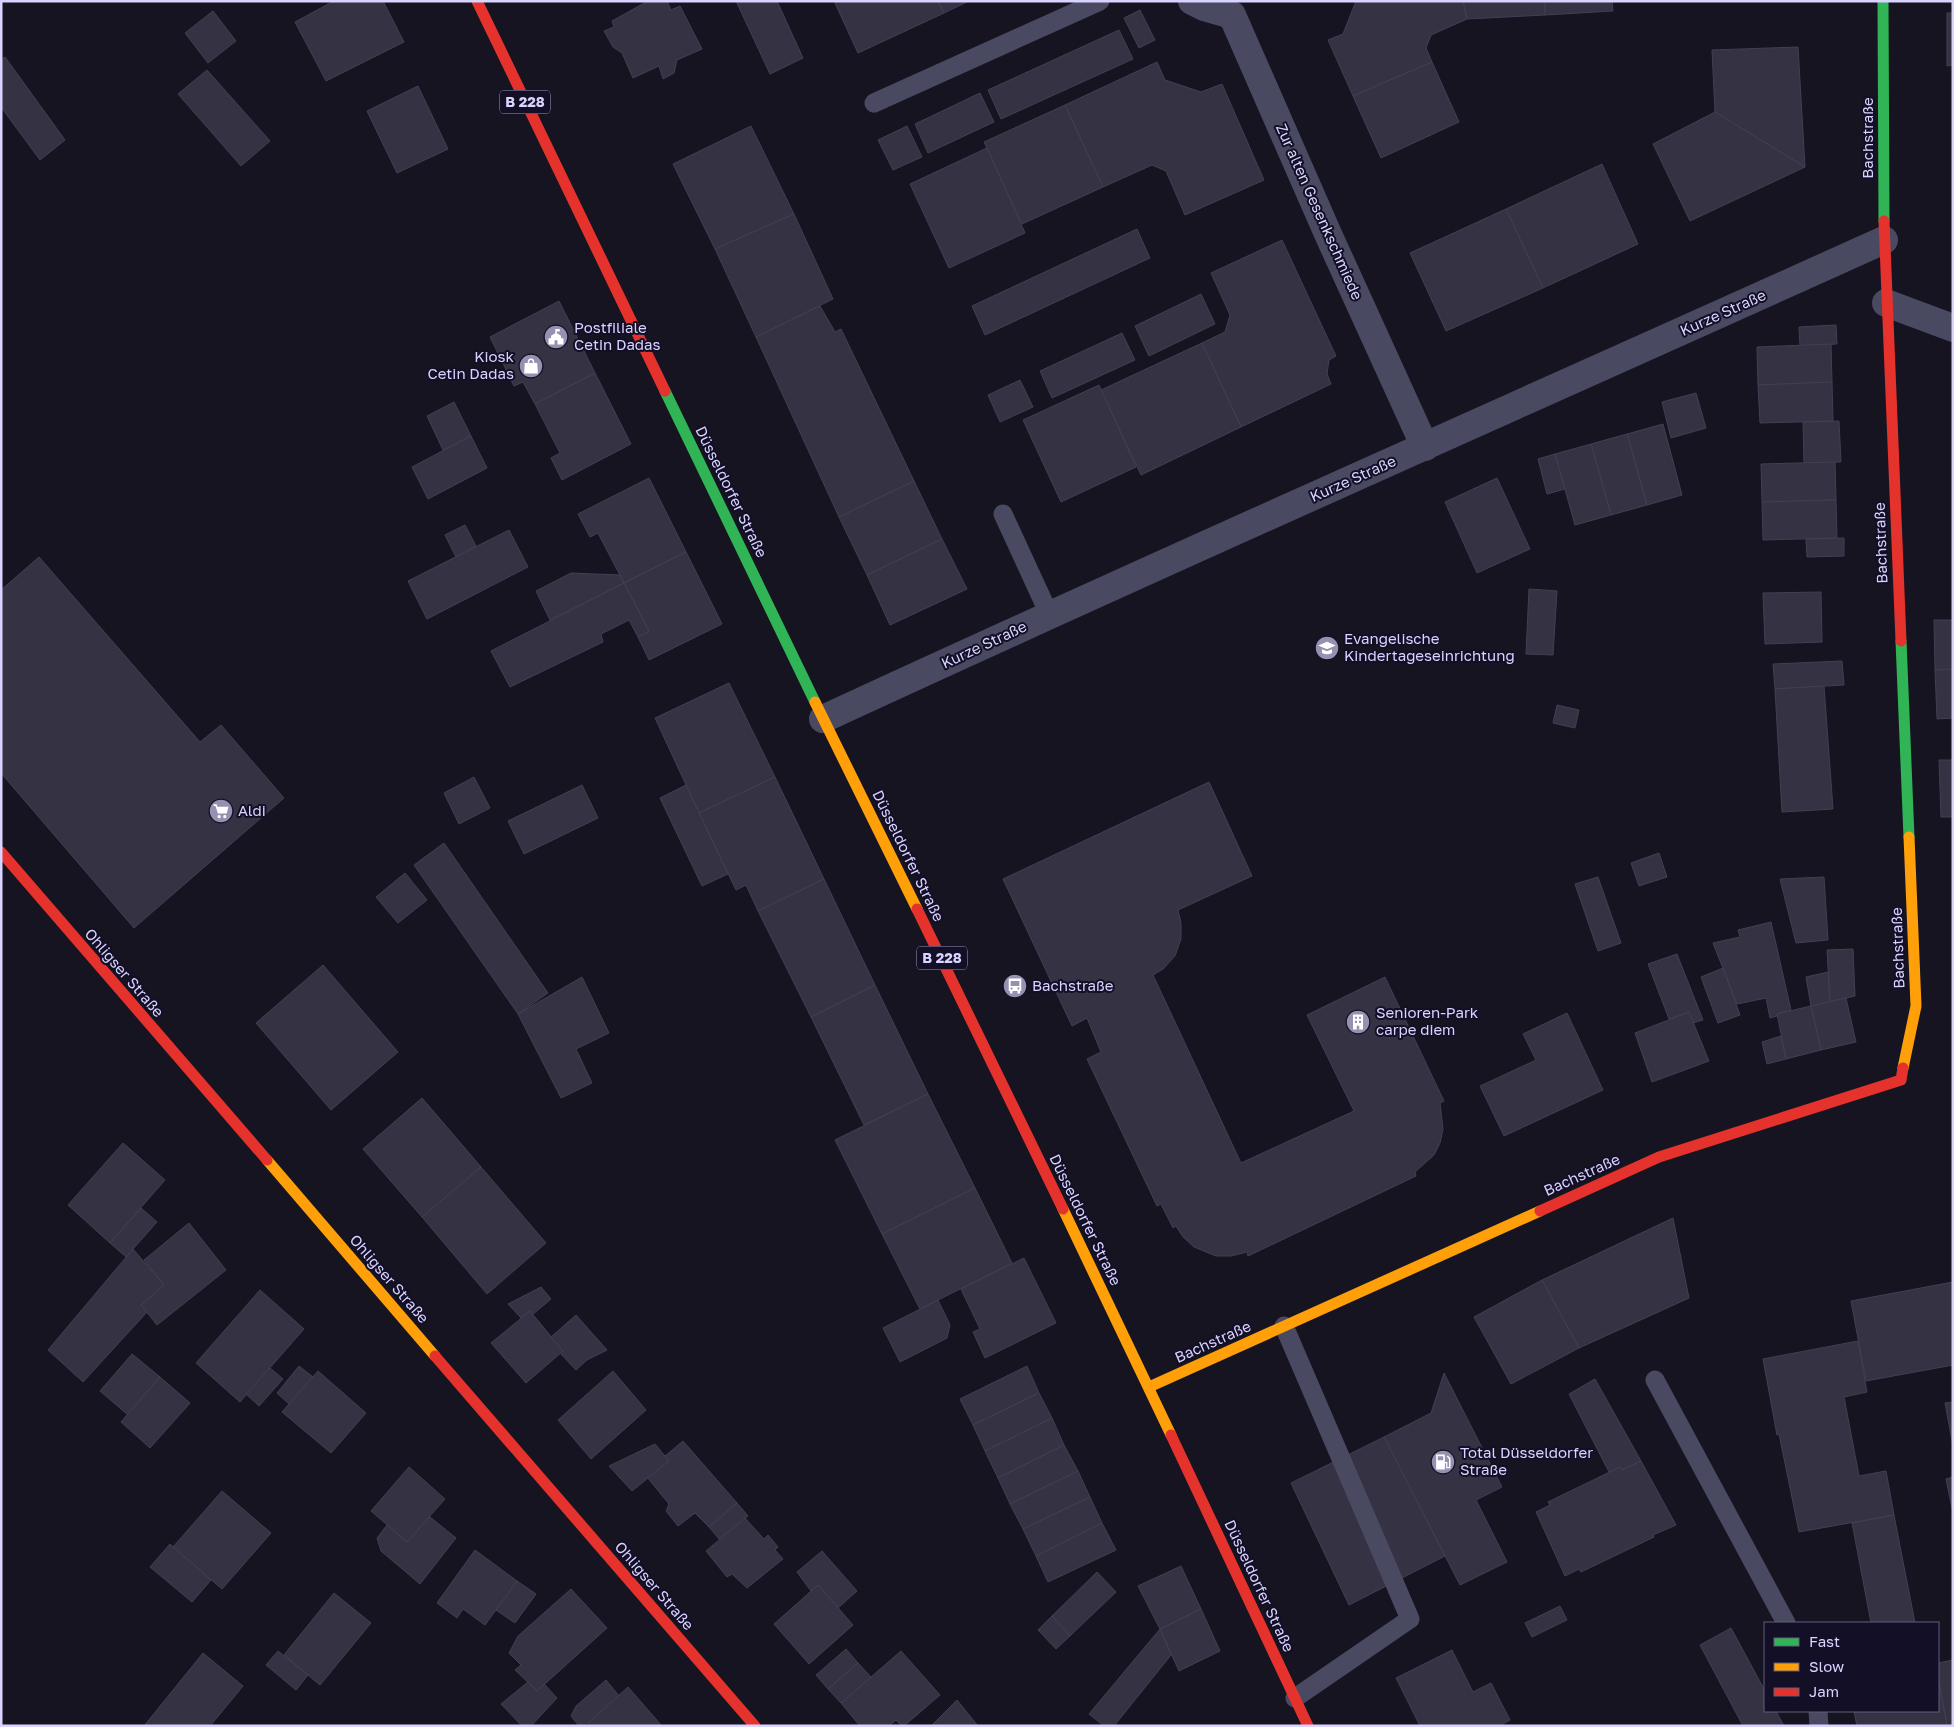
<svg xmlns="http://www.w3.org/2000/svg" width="1954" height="1727" font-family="'Golos Text',sans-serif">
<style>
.building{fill:#343243;stroke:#433f54}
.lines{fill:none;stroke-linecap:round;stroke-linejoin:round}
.lane{stroke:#4a4962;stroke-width:19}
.street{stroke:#4a4962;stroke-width:28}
.fast{stroke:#30b455;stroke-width:11}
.slow{stroke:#ff9f0a;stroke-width:11}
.jam{stroke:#e5322d;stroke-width:11}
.labels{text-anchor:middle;stroke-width:4;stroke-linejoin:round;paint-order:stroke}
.shield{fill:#130f26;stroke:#9e99be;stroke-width:1}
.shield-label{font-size:14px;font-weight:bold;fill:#d9d4ff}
.street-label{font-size:15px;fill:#d9d4ff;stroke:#130f26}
.poi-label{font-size:15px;fill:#d9d4ff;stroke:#130f26;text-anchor:start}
</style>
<rect width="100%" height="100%" fill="#161421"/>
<g class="building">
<polygon points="334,1 383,1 404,42 326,81 295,22"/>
<polygon points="648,1 667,1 671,10 680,6 702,49 677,60 674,73 663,79 659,66 633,78 622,53 613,47 604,31 614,27 612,21"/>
<polygon points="736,1 777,1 803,58 770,74"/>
<polygon points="834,1 938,1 944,13 858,53"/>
<polygon points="938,1 969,1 944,13"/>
<polygon points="1356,1 1463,1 1467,19 1431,35 1426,48 1432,62 1353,96 1328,40 1343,34"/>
<polygon points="1463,1 1545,1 1545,15 1467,19"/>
<polygon points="1545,1 1612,1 1613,11 1545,15"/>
<polygon points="1140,10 1155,40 1139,48 1124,18"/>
<polygon points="213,11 236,41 208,63 185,33"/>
<polygon points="1947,13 1953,13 1953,65 1947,66"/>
<polygon points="1119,30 1133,59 1001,119 988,90"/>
<polygon points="1798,47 1805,167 1715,112 1712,50"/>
<polygon points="5,57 65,140 40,160 1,107 1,60"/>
<polygon points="1157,62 1165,80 1201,92 1222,84 1264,180 1185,215 1166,171 1152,165 1103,187 1065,105"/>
<polygon points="1432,62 1459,122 1381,158 1353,96"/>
<polygon points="207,70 270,141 241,166 178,94"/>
<polygon points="418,86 448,149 397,173 367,111"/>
<polygon points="980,93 994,122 928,153 915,124"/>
<polygon points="1065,105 1103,187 1022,224 984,142"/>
<polygon points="1715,112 1805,167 1690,221 1653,144"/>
<polygon points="751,126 794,214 715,249 673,164"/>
<polygon points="907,126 922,157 893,170 878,140"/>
<polygon points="987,148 1025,233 949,268 910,184"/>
<polygon points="1602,164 1638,244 1543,288 1506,209"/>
<polygon points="1506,209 1543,288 1446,331 1410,253"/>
<polygon points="794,214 833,299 756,337 715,249"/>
<polygon points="1137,229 1150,258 985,335 972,306"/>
<polygon points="1282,240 1336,356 1329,360 1327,374 1331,384 1241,427 1202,343 1225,332 1230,315 1211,273"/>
<polygon points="1201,294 1215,324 1149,356 1135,326"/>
<polygon points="559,301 595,373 535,404 523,382 514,386 490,337"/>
<polygon points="820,306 835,332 841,329 914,481 839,517 756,337"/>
<polygon points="1836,325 1837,344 1800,346 1799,327"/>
<polygon points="1122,333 1135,360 1052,398 1040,371"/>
<polygon points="1202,343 1241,427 1141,475 1101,390"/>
<polygon points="1831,344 1832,382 1758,385 1757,347"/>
<polygon points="595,373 631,444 562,480 551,458 560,453 535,404"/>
<polygon points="1020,380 1033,407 1000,422 988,395"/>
<polygon points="1832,382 1833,421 1760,423 1758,385"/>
<polygon points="1099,385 1136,467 1061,502 1023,420"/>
<polygon points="1696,393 1706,428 1671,438 1662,402"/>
<polygon points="454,402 471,436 443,450 427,416"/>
<polygon points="1839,421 1841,462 1804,463 1803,422"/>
<polygon points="1663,424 1682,495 1647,505 1627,434"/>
<polygon points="1627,434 1647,505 1611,515 1591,444"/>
<polygon points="471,436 487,468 428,499 412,467"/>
<polygon points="1591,444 1611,515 1575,525 1555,454"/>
<polygon points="1555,454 1565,489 1547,494 1538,459"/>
<polygon points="1835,462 1836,500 1762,502 1761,464"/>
<polygon points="649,478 686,552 624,583 598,533 590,537 578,514"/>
<polygon points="1497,478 1530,549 1477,573 1445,502"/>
<polygon points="914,481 942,539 867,575 839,517"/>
<polygon points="1836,500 1837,538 1763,540 1762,502"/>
<polygon points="465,525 476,546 456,557 445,535"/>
<polygon points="509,530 528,567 427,619 408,581"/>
<polygon points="1844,538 1844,556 1807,557 1806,539"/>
<polygon points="942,539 967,589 890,625 867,575"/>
<polygon points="686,552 722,624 649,660 638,637 649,631 624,583"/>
<polygon points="39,557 200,742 221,725 284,798 134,928 1,773 1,590"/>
<polygon points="571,573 620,575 624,583 550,620 536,591"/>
<polygon points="624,583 649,631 638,637 629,620 601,634 603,642 510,687 491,651"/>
<polygon points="1529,589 1557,591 1553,655 1526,654"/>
<polygon points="1821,592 1822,642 1765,644 1763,593"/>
<polygon points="1934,620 1953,620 1953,669 1935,670"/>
<polygon points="1842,661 1844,685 1775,689 1773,664"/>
<polygon points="1953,669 1953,718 1937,719 1935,670"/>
<polygon points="729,683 775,777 699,813 655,718"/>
<polygon points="1824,686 1833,809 1782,812 1775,689"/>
<polygon points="1557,705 1579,710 1575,728 1553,723"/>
<polygon points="1939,760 1953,760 1953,817 1941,817"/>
<polygon points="474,777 490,808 459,824 444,793"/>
<polygon points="775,777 824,879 758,911 746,885 736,890 699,813"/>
<polygon points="1209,782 1252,876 1178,910 1181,923 1181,939 1175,956 1163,969 1153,975 1241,1163 1354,1111 1307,1015 1385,977 1444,1101 1440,1103 1443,1129 1440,1143 1434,1155 1415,1172 1416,1176 1248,1256 1247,1252 1231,1256 1216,1256 1194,1247 1183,1237 1176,1226 1173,1228 1161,1204 1157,1206 1087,1059 1101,1052 1087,1018 1072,1026 1003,879"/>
<polygon points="582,785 598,818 524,854 508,821"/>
<polygon points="686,785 728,874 702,886 660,798"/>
<polygon points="444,843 548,993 518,1014 414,865"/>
<polygon points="1659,853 1667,877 1639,886 1631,863"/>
<polygon points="405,873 427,900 398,923 376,897"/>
<polygon points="1598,877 1621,943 1598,951 1575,884"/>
<polygon points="1824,877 1828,940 1796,943 1780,879"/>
<polygon points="824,879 875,985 811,1017 758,911"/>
<polygon points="1771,922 1791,1010 1777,1014 1777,1016 1770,1018 1766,998 1737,1004 1713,943 1740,937 1738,930"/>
<polygon points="1853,949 1855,996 1830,1002 1827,950"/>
<polygon points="1677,954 1703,1020 1693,1023 1689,1012 1669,1019 1648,964"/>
<polygon points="323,965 398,1052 331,1110 256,1023"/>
<polygon points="1723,968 1740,1015 1718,1023 1701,977"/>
<polygon points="1828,972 1830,1002 1811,1006 1806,977"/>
<polygon points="582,977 609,1033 576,1049 592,1083 561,1098 518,1014"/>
<polygon points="875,985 928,1094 864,1125 811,1017"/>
<polygon points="1846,998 1856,1042 1821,1050 1811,1006"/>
<polygon points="1811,1006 1821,1050 1786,1059 1777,1014"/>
<polygon points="1689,1012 1709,1061 1652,1082 1635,1033"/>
<polygon points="1567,1013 1603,1090 1504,1136 1480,1086 1536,1060 1523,1034"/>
<polygon points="1781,1036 1786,1059 1767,1064 1762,1042"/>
<polygon points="928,1094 975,1188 882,1234 835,1140"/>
<polygon points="422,1098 481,1167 422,1217 363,1149"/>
<polygon points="123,1143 165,1180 110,1243 68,1205"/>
<polygon points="481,1167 546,1243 487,1294 422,1217"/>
<polygon points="975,1188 1012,1263 920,1309 882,1234"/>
<polygon points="141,1208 157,1222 126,1257 110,1243"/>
<polygon points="1673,1218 1689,1298 1579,1348 1542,1280"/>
<polygon points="189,1223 226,1270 157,1325 141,1305 164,1285 144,1260"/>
<polygon points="133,1249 164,1285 141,1305 147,1312 83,1382 48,1350"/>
<polygon points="1024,1258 1056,1323 985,1358 973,1332 980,1329 961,1289"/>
<polygon points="1542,1280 1579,1348 1511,1384 1474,1317"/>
<polygon points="1953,1282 1953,1365 1866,1381 1851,1301"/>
<polygon points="541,1287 551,1299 532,1315 530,1311 521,1318 508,1304"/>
<polygon points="260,1290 304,1329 240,1402 196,1363"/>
<polygon points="938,1300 950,1325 947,1338 900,1362 883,1328"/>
<polygon points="530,1311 563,1351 526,1383 491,1343"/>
<polygon points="576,1315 607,1350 587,1360 576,1370 561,1354 563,1351 551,1337"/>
<polygon points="1858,1341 1867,1392 1844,1397 1859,1476 1886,1471 1894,1515 1799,1532 1779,1434 1777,1435 1763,1359"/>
<polygon points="132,1354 160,1377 128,1415 100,1391"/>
<polygon points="299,1366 313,1377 289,1404 277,1393"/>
<polygon points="1027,1366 1039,1393 973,1425 960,1399"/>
<polygon points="270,1368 283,1379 259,1406 246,1394"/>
<polygon points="318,1371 366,1413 331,1453 282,1412"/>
<polygon points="613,1371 646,1410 591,1459 558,1420"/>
<polygon points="1444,1373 1502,1487 1476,1500 1507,1562 1460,1585 1384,1437 1431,1413"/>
<polygon points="160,1377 190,1403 150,1448 121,1422"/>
<polygon points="1595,1379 1641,1461 1622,1470 1620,1467 1609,1472 1569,1394"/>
<polygon points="1039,1393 1052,1418 985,1451 973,1425"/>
<polygon points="1953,1402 1953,1446 1945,1403"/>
<polygon points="1052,1418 1064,1445 998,1478 985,1451"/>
<polygon points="1384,1437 1445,1556 1349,1605 1291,1483"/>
<polygon points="683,1441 737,1503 709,1527 695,1513 678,1526 666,1511 669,1504 647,1477 669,1461 665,1456"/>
<polygon points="655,1444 669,1461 632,1491 609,1466"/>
<polygon points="1064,1445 1078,1471 1010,1504 998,1478"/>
<polygon points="1641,1461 1676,1525 1653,1535 1654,1537 1581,1572 1579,1569 1565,1576 1536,1512 1550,1505 1548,1502 1620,1467 1622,1470"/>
<polygon points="409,1467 445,1499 407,1542 371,1511"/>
<polygon points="1078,1471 1090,1497 1023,1529 1010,1504"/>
<polygon points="1953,1477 1953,1513 1946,1479"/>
<polygon points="222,1491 271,1533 222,1589 173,1547"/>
<polygon points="1090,1497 1102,1523 1036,1556 1023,1529"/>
<polygon points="737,1503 748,1516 719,1539 709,1527"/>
<polygon points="1894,1515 1915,1623 1871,1623 1852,1523"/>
<polygon points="430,1517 456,1538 420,1584 381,1551 377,1538 387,1525 407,1542"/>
<polygon points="745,1518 764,1539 768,1535 778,1547 775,1550 783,1559 747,1588 732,1574 727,1577 706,1551"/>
<polygon points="1102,1523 1116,1550 1048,1582 1036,1556"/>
<polygon points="170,1544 211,1580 192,1602 150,1567"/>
<polygon points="475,1550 517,1581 485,1625 463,1609 457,1618 437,1603"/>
<polygon points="822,1551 857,1591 838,1608 818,1585 811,1591 797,1572"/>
<polygon points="1181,1566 1201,1609 1160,1629 1138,1586"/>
<polygon points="1097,1572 1116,1592 1070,1636 1052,1616"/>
<polygon points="517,1581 536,1594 515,1623 496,1610"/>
<polygon points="818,1585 853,1625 809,1664 774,1624"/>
<polygon points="571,1589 607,1628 537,1691 515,1670 521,1665 509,1653 518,1636"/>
<polygon points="334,1593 371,1623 320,1685 284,1655"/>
<polygon points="1560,1606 1567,1620 1532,1637 1525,1623"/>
<polygon points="1201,1609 1220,1651 1179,1671 1160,1629"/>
<polygon points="1052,1616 1070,1636 1056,1649 1038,1630"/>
<polygon points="1731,1628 1765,1691 1765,1711 1776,1711 1784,1726 1743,1726 1700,1645"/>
<polygon points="1160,1629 1171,1655 1114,1726 1104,1726 1089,1714"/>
<polygon points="846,1649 858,1663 828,1689 816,1675"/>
<polygon points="1452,1650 1473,1692 1491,1683 1510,1720 1499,1726 1420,1726 1396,1678"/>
<polygon points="278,1651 308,1675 296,1690 266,1665"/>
<polygon points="901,1651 940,1695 904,1726 902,1726 896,1720 889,1726 860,1726 841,1703"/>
<polygon points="203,1653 243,1686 210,1726 144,1726"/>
<polygon points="1953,1660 1953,1726 1947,1726 1938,1677 1938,1663"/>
<polygon points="858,1663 871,1677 841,1703 828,1689"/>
<polygon points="1938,1677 1947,1726 1857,1726 1854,1711 1938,1711"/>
<polygon points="606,1680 619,1696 584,1726 579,1726 571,1716 576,1706"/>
<polygon points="528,1682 537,1691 544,1684 557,1698 531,1726 522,1726 501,1704"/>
<polygon points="628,1687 662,1726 590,1726 588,1723"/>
<polygon points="957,1700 978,1726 931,1726"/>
</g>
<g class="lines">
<g class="lane">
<polyline points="874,103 1100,1"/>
<polyline points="1003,514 1049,614"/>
<polyline points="1284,1326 1410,1619 1295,1698"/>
<polyline points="1655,1380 1786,1623"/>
<polyline points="1818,1711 1819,1726"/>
</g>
<g class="street">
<polyline points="1192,1 1204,7 1232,15 1328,234 1425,447"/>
<polyline points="1886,303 1953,328"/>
<path d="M 823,719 C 1175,556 1530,400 1884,240"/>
</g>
<g class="fast">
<polyline points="1883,1 1884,221"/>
<polyline points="665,391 815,702"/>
<polyline points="1901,641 1909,837"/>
</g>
<g class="slow">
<polyline points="815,702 917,909"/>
<polyline points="1903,1068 1916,1006 1909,837"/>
<polyline points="267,1160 435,1356"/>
<polyline points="1063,1209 1171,1435"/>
<polyline points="1149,1387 1540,1211"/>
</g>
<g class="jam">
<polyline points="477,1 665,391"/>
<polyline points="1884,221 1901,641"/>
<polyline points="1,852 267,1160"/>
<polyline points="917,909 1063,1209"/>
<polyline points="1540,1211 1659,1157 1901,1080 1903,1068"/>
<polyline points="435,1356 755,1726"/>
<polyline points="1171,1435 1308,1726"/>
</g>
</g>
<defs>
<g id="civic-disc" transform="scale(1.25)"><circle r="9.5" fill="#9591b1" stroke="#130f26"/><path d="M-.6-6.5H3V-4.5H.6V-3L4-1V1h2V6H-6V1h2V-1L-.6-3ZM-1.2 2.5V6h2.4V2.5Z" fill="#fff"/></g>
<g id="shop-disc" transform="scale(1.25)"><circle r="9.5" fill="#9591b1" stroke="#130f26"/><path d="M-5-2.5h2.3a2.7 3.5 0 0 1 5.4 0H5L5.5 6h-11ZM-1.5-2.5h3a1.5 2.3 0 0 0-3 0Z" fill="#fff"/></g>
<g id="school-disc" transform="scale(1.25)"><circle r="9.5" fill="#9591b1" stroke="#130f26"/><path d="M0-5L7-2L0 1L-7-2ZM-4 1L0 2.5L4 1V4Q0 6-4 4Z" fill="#fff"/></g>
<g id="supermarket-disc" transform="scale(1.25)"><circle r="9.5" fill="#9591b1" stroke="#130f26"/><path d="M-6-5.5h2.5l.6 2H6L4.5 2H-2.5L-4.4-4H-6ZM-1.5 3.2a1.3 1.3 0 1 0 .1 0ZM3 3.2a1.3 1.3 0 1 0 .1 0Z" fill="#fff"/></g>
<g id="bus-disc" transform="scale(1.25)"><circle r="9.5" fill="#9591b1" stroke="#130f26"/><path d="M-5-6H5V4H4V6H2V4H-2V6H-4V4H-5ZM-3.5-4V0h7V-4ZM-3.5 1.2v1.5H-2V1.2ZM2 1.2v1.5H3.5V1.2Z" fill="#fff"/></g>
<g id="building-disc" transform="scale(1.25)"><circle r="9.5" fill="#9591b1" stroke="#130f26"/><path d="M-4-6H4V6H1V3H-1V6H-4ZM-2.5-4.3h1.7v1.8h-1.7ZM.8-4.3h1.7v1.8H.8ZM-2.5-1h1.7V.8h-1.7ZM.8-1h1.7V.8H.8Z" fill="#fff"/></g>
<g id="fuel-disc" transform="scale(1.25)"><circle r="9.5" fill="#9591b1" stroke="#130f26"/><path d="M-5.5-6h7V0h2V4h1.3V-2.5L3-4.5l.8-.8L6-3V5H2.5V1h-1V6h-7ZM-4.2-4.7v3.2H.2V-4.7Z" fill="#fff"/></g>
</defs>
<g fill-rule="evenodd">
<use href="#civic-disc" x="556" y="337"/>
<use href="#shop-disc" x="531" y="366"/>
<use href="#school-disc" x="1327" y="648"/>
<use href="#supermarket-disc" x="221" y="811"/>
<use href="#bus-disc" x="1015" y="986"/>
<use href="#building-disc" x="1358" y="1022"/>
<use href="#fuel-disc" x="1443" y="1462"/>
</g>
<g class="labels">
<g class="shield">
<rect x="500" y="90.5" width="50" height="23" rx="4"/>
<rect x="917" y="946.5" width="50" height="23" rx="4"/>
</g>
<g class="shield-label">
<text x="525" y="107">B 228</text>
<text x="942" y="963">B 228</text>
</g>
<g class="street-label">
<text transform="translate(1868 138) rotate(-90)" y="5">Bachstraße</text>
<text transform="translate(1319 212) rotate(66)" y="5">Zur alten Gesenkschmiede</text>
<text transform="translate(1723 313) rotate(-24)" y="5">Kurze Straße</text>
<text transform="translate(1353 479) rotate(-24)" y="5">Kurze Straße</text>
<text transform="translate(731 492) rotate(64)" y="5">Düsseldorfer Straße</text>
<text transform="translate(1881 543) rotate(-92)" y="5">Bachstraße</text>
<text transform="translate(984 645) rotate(-25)" y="5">Kurze Straße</text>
<text transform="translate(908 856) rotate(64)" y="5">Düsseldorfer Straße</text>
<text transform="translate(1898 948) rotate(-92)" y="5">Bachstraße</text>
<text transform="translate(124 973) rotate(49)" y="5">Ohligser Straße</text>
<text transform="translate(1582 1175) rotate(-24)" y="5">Bachstraße</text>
<text transform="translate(1085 1220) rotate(64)" y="5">Düsseldorfer Straße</text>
<text transform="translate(389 1279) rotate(49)" y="5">Ohligser Straße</text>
<text transform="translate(1213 1342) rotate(-24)" y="5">Bachstraße</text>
<text transform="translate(654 1586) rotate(49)" y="5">Ohligser Straße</text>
<text transform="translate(1259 1586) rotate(65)" y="5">Düsseldorfer Straße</text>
</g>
<g class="poi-label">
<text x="574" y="333">Postfiliale<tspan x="574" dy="17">Cetin Dadas</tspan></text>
<text x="514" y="362" text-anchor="end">Kiosk<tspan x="514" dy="17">Cetin Dadas</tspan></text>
<text x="1344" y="644">Evangelische<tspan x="1344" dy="17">Kindertageseinrichtung</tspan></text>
<text x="238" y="816">Aldi</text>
<text x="1032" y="991">Bachstraße</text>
<text x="1376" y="1018">Senioren-Park<tspan x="1376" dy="17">carpe diem</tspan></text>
<text x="1460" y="1458">Total Düsseldorfer<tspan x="1460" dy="17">Straße</tspan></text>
</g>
</g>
<rect width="1954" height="1727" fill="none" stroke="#d9d4ff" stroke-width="5"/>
<rect x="1764" y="1622" width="175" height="90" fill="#130f26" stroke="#625e7d"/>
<rect x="1774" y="1638" width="25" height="8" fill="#30b455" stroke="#625e7d"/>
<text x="1809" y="1647" font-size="15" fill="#d9d4ff">Fast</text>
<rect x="1774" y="1663" width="25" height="8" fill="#ff9f0a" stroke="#625e7d"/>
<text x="1809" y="1672" font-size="15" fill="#d9d4ff">Slow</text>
<rect x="1774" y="1688" width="25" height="8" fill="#e5322d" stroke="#625e7d"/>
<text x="1809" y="1697" font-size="15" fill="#d9d4ff">Jam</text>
</svg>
